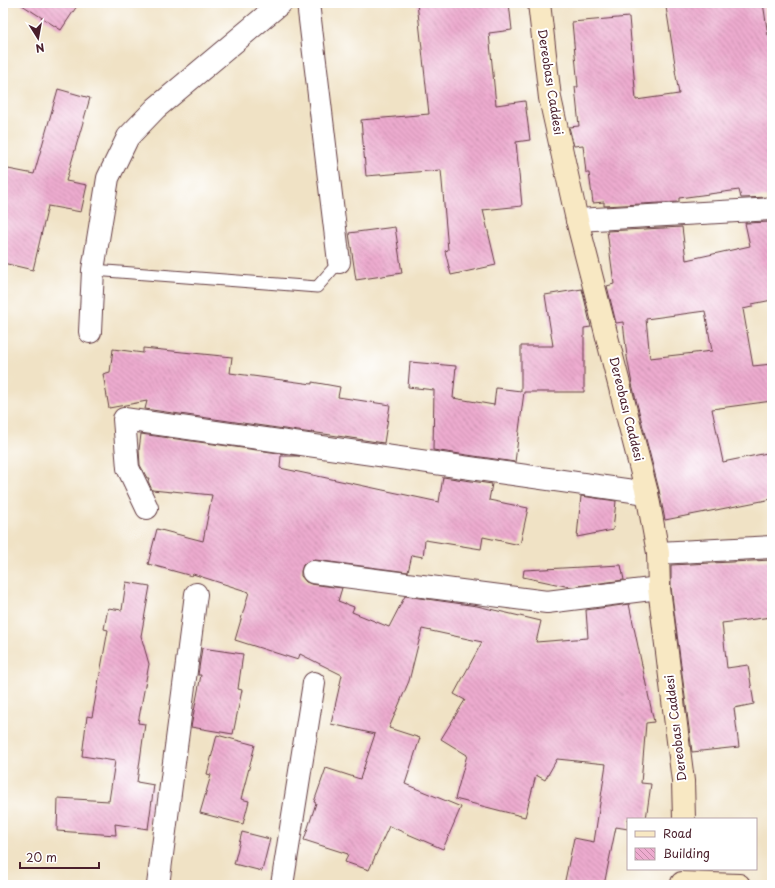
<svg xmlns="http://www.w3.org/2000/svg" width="775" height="888" font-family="'Playpen Sans',sans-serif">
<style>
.building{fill:url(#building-back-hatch);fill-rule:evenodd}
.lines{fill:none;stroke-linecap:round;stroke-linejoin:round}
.lane-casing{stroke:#633c42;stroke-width:13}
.street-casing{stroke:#633c42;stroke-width:24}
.secondary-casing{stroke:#633c42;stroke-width:24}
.lane{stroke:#fff;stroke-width:11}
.street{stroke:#fff;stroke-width:22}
.secondary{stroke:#f8e8c3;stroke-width:22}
.labels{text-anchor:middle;stroke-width:4;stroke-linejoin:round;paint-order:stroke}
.street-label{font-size:12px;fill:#4a1f2b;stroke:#fff}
</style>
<defs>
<pattern id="building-back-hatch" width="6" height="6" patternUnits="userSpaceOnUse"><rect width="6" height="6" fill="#edabcf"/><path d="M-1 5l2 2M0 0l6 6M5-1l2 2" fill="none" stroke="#c28ba8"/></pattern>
</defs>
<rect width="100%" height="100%" fill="#fff"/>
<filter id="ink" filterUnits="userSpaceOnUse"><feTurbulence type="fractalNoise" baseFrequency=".025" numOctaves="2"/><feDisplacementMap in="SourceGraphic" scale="8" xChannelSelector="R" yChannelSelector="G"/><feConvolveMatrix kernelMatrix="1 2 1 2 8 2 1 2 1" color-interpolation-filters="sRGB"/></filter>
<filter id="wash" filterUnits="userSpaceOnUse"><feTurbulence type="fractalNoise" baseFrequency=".012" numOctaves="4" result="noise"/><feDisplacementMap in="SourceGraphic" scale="16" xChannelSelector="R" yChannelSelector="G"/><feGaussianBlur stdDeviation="0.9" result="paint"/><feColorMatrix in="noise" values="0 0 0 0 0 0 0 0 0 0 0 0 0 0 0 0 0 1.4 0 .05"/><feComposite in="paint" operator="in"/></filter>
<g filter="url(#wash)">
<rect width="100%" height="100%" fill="#f0e2c5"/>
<g id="blocks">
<g class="building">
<polygon points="19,3 79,3 61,30"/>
<polygon points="417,3 509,3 512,30 489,33 496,105 525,101 530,140 516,142 522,206 483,210 496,265 451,275 445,251 448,250 441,170 366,176 361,120 429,114"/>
<polygon points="687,3 763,3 768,35 772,35 772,197 741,198 739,190 679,198 679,202 604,206 604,202 593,203 589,173 586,173 583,145 574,146 569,127 579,126 575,87 578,87 572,22 629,17 636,100 679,94 675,70 676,70 666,7"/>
<polygon points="58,89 90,98 66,181 87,185 81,212 48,206 33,270 3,263 3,168 34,174"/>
<path d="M 772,222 L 772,300 L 752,304 L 752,307 L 743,309 L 753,366 L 772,364 L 772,401 L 712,409 L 723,462 L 772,452 L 772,499 L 665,520 L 659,490 L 632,384 L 627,357 L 623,322 L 616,323 L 607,286 L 614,284 L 607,231 L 682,227 L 686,260 L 750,246 L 745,223 ZM 705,311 L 712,351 L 650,358 L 646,319 Z"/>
<polygon points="395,227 402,273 356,280 349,233"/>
<polygon points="582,289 591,327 584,328 584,392 524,392 515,462 433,450 434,390 408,387 410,362 456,366 453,398 494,405 496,388 521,391 521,346 553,346 545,295"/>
<polygon points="143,348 232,357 230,373 312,384 312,382 340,387 338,397 390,405 384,443 311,432 312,433 145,409 147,401 109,408 103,374 110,372 113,349 143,353"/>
<polygon points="141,434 300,456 281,456 280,468 439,502 443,477 492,484 489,500 528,508 520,545 483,537 481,549 425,540 423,557 412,555 408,572 315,560 308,561 303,565 301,571 301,576 306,582 311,584 342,588 338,601 354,607 352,612 389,627 405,596 477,606 541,621 536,642 588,638 586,610 629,604 654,722 646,723 641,783 651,784 646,819 628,819 628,829 616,827 604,885 564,885 574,838 594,842 606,764 557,759 545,780 536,775 525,817 455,799 467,755 441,739 465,700 454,694 482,642 422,629 409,681 389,728 420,738 405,784 461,807 443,849 389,826 369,870 345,862 348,854 304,840 316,803 314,802 326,768 360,779 375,734 331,724 342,675 300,654 298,660 235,640 249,592 193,574 192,576 148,564 157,529 203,541 212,495 172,491 172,492 152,490 148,481 149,478 147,478 140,465 139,450"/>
<polygon points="581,496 616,501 613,530 577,537"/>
<polygon points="772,560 772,617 722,623 727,668 748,665 754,704 734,708 739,747 692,752 671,587 671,565"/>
<polygon points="621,565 624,580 570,587 523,577 524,570"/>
<polygon points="126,582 150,586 141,636 149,664 138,723 145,724 137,782 154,785 148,829 115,824 116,835 57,831 58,798 109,801 115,761 82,756 87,716 92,717 108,630 104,629 108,608 122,610"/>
<polygon points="202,648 243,654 238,689 242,690 233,734 191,727 201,675 198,675"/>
<polygon points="217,735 255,745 241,799 249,801 243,824 200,813 211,775 207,774"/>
<polygon points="242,832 270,839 262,871 234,864"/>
</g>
</g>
</g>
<g filter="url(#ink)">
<use href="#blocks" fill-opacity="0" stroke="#633c42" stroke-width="1"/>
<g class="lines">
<g class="lane-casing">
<polyline id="lane" points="93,270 317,287 339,262"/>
</g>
<g class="street-casing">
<g id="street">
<polyline points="308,3 339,262"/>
<polyline points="577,220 772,209"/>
<polyline points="90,332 93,270 108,178 128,137 156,108 281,3"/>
<polyline points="147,508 128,468 124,419 647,493"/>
<polyline points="658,553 772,547"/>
<polyline points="313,572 547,602 659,588"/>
<polyline points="158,885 196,594"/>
<polyline points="282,885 314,683"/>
</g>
</g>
<g class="secondary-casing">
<g id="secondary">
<polyline points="539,3 550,98 577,220 647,493 658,553 659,588 683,781 684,819"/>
<polyline points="682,883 739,885"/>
</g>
</g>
<use href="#lane" class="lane"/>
<use href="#street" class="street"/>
<use href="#secondary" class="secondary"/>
</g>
</g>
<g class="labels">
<g class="street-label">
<text transform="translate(550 82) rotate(81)" y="4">Dereobası Caddesi</text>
<text transform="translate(626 409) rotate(76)" y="4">Dereobası Caddesi</text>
<text transform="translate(676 728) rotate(-97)" y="4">Dereobası Caddesi</text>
</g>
</g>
<rect width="775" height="888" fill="none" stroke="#fff" stroke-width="16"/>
<rect x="627" y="818" width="130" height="52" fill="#ffffff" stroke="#b7a5aa"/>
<rect x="635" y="831" width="20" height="6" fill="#f8e8c3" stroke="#b7a5aa"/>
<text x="663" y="838" font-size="12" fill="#4a1f2b">Road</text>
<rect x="635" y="848" width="20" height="12" fill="url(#building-back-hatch)" stroke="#b7a5aa"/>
<text x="663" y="858" font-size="12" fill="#4a1f2b">Building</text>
<g transform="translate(38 38) rotate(169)" stroke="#ffffff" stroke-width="3" paint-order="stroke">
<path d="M0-3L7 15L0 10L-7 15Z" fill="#4a1f2b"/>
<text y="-6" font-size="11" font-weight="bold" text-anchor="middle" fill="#4a1f2b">N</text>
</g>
<path d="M20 862v6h79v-6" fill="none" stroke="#4a1f2b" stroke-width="2"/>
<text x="26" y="862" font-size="12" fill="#4a1f2b" stroke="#ffffff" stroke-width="3" paint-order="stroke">20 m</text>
</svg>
